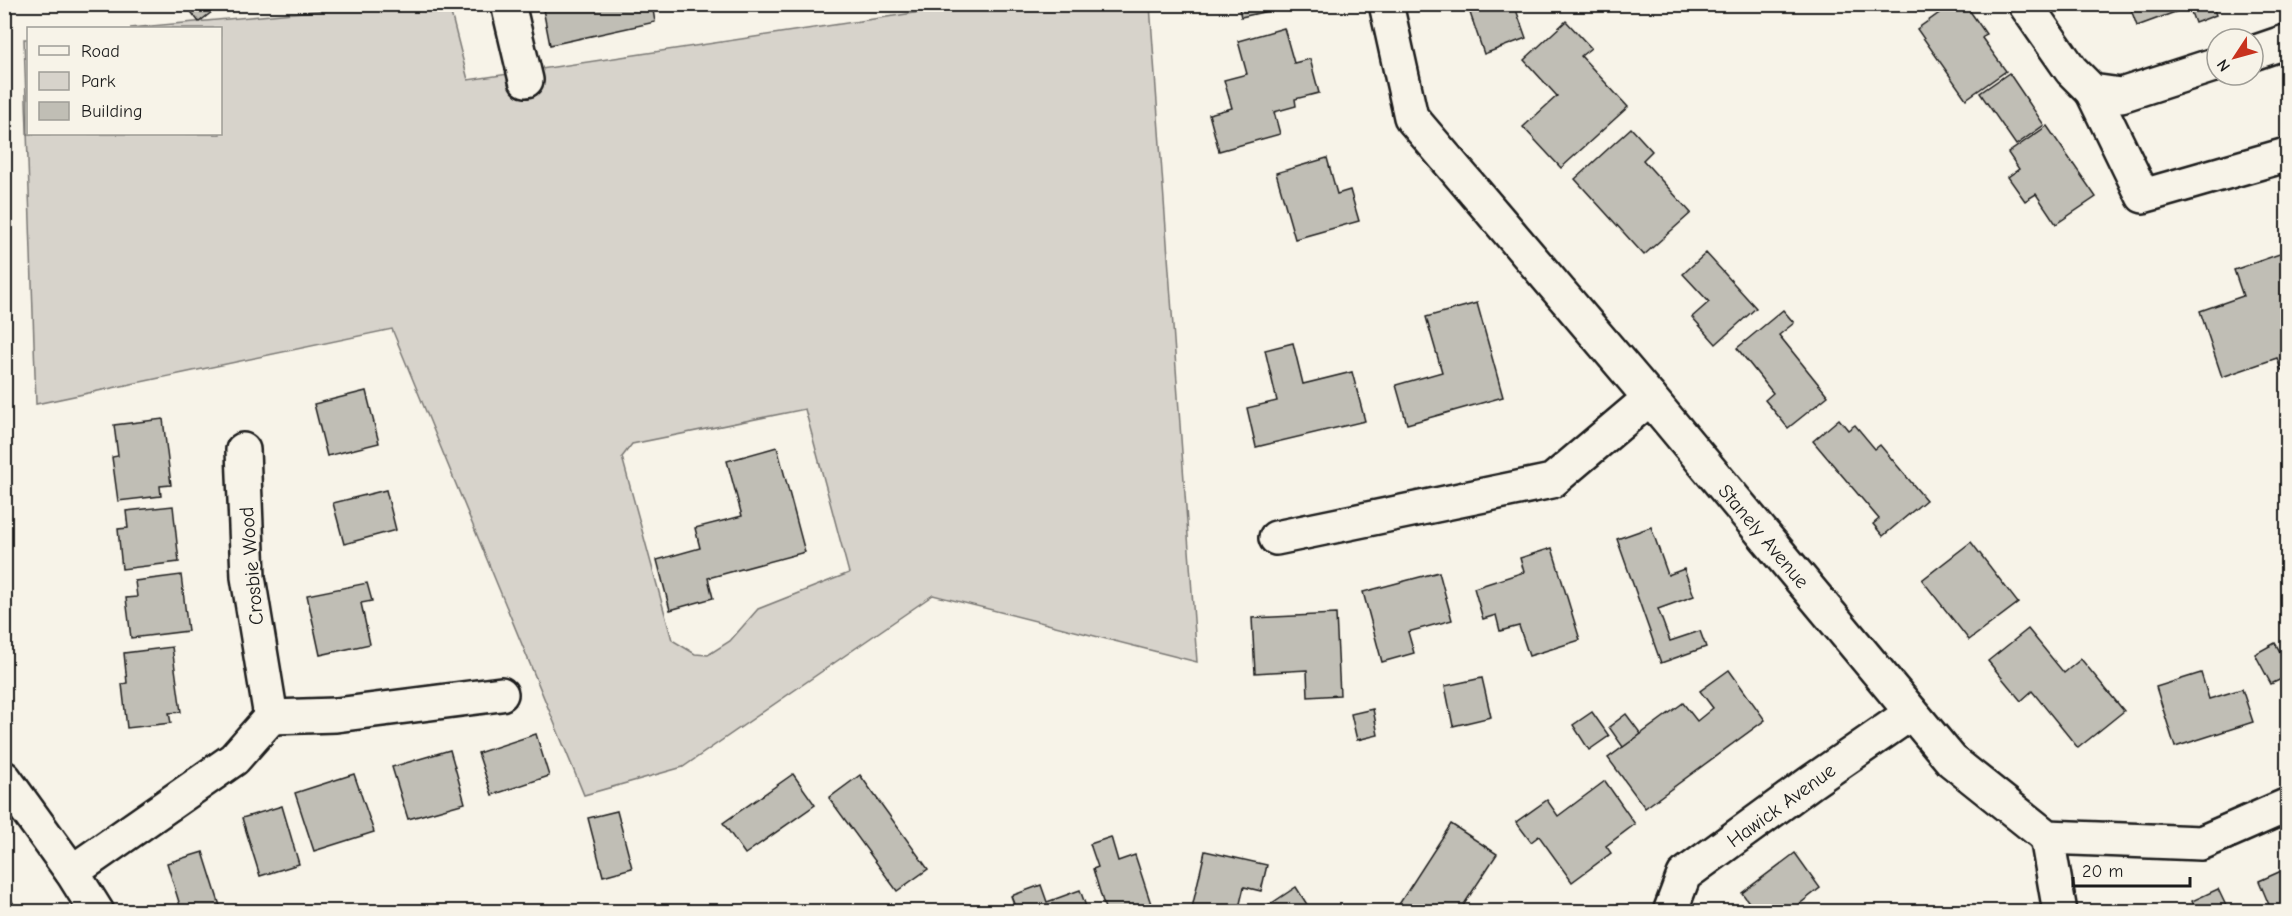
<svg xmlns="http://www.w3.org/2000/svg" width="2292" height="916" font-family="'Comic Neue',sans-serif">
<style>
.green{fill:#d7d3cb;stroke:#7a7874;stroke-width:1.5;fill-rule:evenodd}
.building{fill:#c0beb5;stroke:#1c1c1c;stroke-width:1.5}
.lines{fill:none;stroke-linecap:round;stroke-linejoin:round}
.minor-casing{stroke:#1c1c1c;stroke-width:38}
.minor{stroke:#f7f3e8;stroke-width:33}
.labels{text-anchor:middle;stroke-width:4.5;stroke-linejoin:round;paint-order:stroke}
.street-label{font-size:20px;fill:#1c1c1c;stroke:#f7f3e8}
</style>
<rect width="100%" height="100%" fill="#f7f3e8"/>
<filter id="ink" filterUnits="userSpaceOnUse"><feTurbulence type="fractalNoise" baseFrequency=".0167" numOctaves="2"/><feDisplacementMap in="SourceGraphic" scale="12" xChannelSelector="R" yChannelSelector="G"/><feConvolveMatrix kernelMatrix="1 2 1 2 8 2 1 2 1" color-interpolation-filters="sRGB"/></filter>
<g filter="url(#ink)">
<path class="green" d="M 379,5 L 449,5 L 468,80 L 967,5 L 1150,5 L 1197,662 L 933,595 L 683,767 L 584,795 L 392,329 L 36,404 L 24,39 L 28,39 L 28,134 L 220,134 L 220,28 L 130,28 ZM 805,409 L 849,573 L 758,609 L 730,641 L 708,655 L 695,654 L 672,640 L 622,457 L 632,444 Z"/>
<g class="building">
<polygon points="185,4 222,4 199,22"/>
<polygon points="542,4 652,4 655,22 550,45"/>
<polygon points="1238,4 1276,4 1277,9 1241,17"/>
<polygon points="1467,4 1514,4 1526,38 1484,54"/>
<polygon points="1952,4 1965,4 1986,34 1982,38 2006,71 1966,99 1917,29"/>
<polygon points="2129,4 2212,4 2216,15 2195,23 2189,7 2137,26"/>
<polygon points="1566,21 1591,48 1581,56 1628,107 1561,168 1523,127 1557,96 1524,60"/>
<polygon points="1284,28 1294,63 1310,59 1319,93 1295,99 1296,106 1274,112 1280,134 1219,151 1209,114 1232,108 1224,80 1247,74 1238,41"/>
<polygon points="2009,73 2044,125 2016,145 1980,93"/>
<polygon points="2047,126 2096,197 2056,224 2036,194 2025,201 2008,177 2019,169 2008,153"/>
<polygon points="1631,128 1652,151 1643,160 1691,213 1644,255 1575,179"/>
<polygon points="1327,158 1337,194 1350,190 1359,221 1295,239 1276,173"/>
<polygon points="2288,251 2288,368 2281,370 2277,358 2222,377 2200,311 2243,296 2234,270"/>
<polygon points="1706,253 1756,308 1716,344 1692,317 1709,302 1683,274"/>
<polygon points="1477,303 1503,397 1407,424 1396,385 1442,372 1426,317"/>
<polygon points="1783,310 1794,323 1779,335 1828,396 1788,428 1765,400 1773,393 1737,348"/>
<polygon points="1293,343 1303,384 1352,372 1365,421 1256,447 1247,408 1277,401 1265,350"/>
<polygon points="366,391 379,443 327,456 314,404"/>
<polygon points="163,419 171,485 160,486 161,496 118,501 112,457 118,456 114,425"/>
<polygon points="1839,419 1848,430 1855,425 1875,449 1880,445 1926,500 1883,536 1873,524 1879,519 1813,441"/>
<polygon points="777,447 805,552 708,578 713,598 670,610 657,560 700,548 695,528 742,516 727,461"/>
<polygon points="386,490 396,530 344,544 333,503"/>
<polygon points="173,506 179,562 122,569 118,529 128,528 126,511"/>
<polygon points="1651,527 1668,575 1684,569 1694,596 1658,609 1670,641 1700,631 1706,647 1661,663 1617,539"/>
<polygon points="1971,542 2018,603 1969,640 1922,580"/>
<polygon points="1552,548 1580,640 1529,656 1519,626 1500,631 1496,615 1483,619 1474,588 1524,572 1520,558"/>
<polygon points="1439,572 1452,620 1408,632 1414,653 1382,662 1363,592"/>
<polygon points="181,575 188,631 131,638 126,598 137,597 135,581"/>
<polygon points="367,583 372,601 361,603 370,644 320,655 307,595"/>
<polygon points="1336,614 1340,695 1308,697 1307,670 1255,673 1252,618"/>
<polygon points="2028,629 2064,673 2081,659 2124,711 2078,748 2032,691 2021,701 1988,661"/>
<polygon points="2275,643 2288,665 2288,676 2271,684 2255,654"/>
<polygon points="172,647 181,712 169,713 171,723 127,728 122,684 127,683 124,653"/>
<polygon points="1729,670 1765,720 1645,808 1608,758 1683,703 1697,721 1713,708 1700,691"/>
<polygon points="2201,673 2209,699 2242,689 2253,722 2175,747 2156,687"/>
<polygon points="1482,678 1491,717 1453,726 1445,686"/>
<polygon points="1373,709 1378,735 1357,740 1351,714"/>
<polygon points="1592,712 1609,736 1589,750 1573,725"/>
<polygon points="1626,714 1641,734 1623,747 1609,727"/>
<polygon points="536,734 549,776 492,795 478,753"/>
<polygon points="450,750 465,803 408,819 392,767"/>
<polygon points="354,774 374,832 314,851 295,793"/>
<polygon points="793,774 815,805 745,854 723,823"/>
<polygon points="860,775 928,869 897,891 829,798"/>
<polygon points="1605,781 1635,824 1606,846 1611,853 1572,882 1539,836 1531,842 1516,822 1547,800 1558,816"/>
<polygon points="282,806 299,864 260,876 242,818"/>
<polygon points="617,811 632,868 603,876 588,818"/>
<polygon points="1451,824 1497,854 1459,912 1394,912"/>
<polygon points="1111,837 1118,861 1135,855 1152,907 1139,912 1106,912 1093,869 1098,867 1090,844"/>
<polygon points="1205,851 1267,865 1261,891 1244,887 1238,912 1209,912 1192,908"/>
<polygon points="203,852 221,909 212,912 182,912 167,863"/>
<polygon points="1795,853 1820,888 1789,912 1756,912 1742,893"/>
<polygon points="2288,868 2288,912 2272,912 2259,881"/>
<polygon points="1041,885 1047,902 1080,890 1088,912 1017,912 1011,896"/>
<polygon points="1296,887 1308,906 1299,912 1269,912 1266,907"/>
<polygon points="4,889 17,909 14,912 4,912"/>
<polygon points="2218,889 2229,912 2197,912 2192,901"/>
</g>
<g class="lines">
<g class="minor-casing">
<g id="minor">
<polyline points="508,4 526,80"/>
<polyline points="1386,4 1411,117 1650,398 1952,761 2047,837 2201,843 2288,805"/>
<polyline points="2025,4 2071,70 2092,91 2121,95 2217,64"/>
<polyline points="2253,53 2288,41"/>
<polyline points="2092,91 2143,196 2286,155"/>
<polyline points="1276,538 1552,481 1650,398"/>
<polyline points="271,717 336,715 501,694"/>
<polyline points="4,778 72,872 97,912"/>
<polyline points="2047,837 2060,912"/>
<polyline points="72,872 234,759 271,717 248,577 243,450"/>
<polyline points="1670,912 1684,875 1810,783 1911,713"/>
</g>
</g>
<use href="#minor" class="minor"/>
</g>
</g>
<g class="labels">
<g class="street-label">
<text transform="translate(1764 536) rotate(50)" y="7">Stanely Avenue</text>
<text transform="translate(251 566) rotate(-95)" y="7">Crosbie Wood</text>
<text transform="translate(1781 805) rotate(-36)" y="7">Hawick Avenue</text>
</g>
</g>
<rect width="2292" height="916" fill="none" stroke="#f7f3e8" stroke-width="24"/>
<rect x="12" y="12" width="2268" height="892" fill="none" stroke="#1c1c1c" stroke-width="2" filter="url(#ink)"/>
<rect x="27" y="27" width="195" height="108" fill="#f7f3e8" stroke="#9f9d96" stroke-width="1.5"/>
<rect x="39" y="46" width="30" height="9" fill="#f7f3e8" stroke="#9f9d96" stroke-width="1.5"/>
<text x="81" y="57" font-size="18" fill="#1c1c1c">Road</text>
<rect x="39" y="72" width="30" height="18" fill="#d7d3cb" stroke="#9f9d96" stroke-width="1.5"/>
<text x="81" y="87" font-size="18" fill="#1c1c1c">Park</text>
<rect x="39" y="102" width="30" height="18" fill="#c0beb5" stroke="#9f9d96" stroke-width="1.5"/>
<text x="81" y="117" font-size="18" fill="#1c1c1c">Building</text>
<g transform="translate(2235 57) rotate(234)"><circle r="28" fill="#f7f3e8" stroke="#9f9d96" stroke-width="1.5"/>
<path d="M0-4.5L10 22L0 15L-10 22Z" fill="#c8321e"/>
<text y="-9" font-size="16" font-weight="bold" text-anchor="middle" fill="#1c1c1c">N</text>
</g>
<path d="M2073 877v9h117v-9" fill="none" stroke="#1c1c1c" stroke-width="3"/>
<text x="2082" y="877" font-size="18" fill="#1c1c1c" stroke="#f7f3e8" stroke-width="4.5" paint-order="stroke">20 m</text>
</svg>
